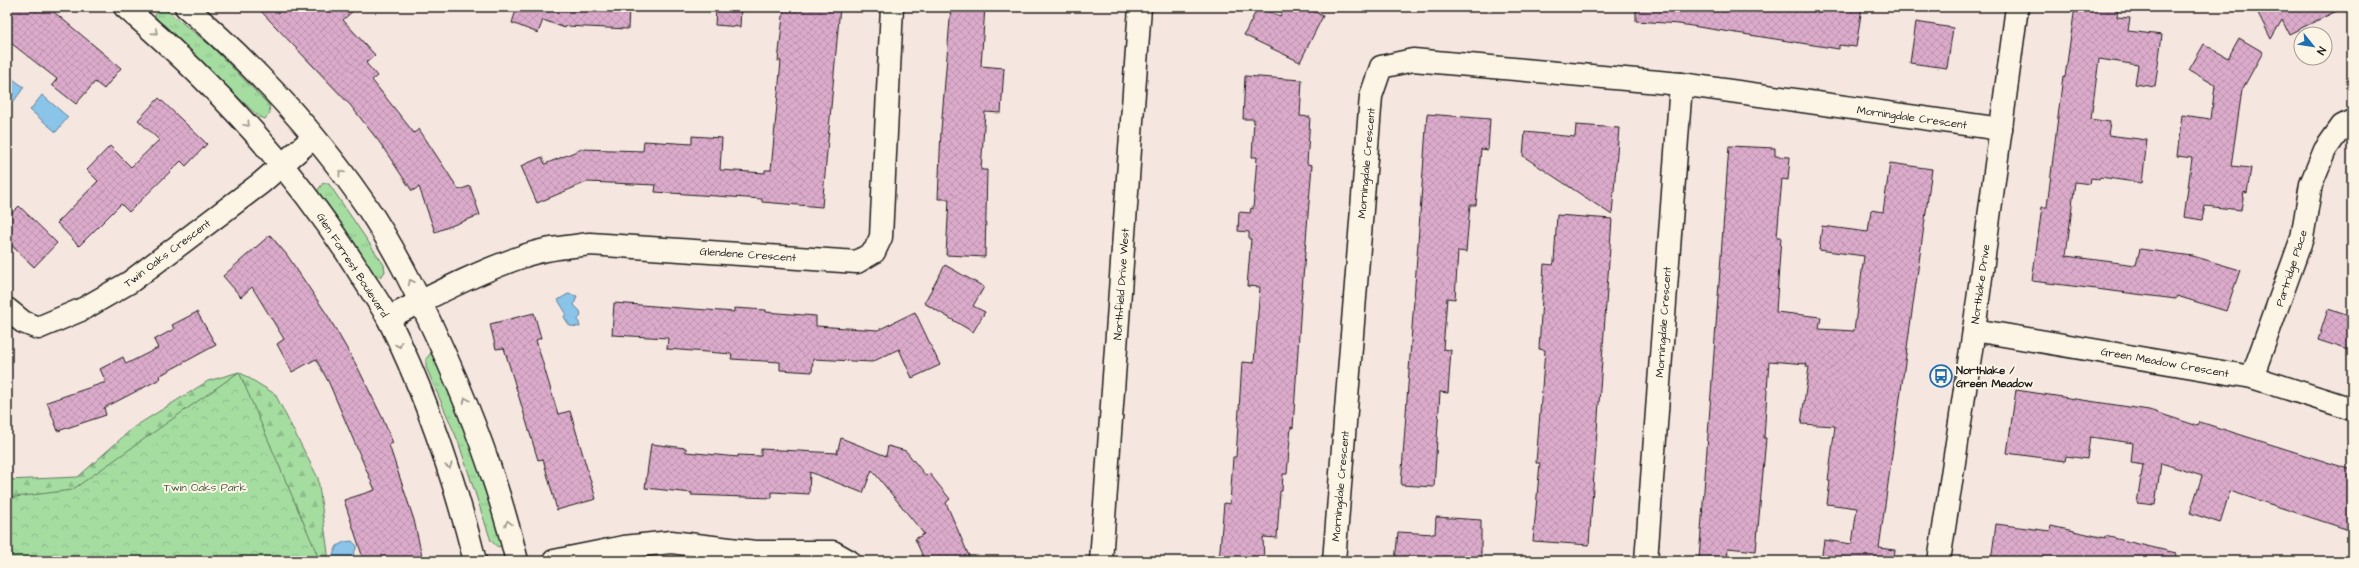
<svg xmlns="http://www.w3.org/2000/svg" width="2359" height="568" font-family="'Architects Daughter',sans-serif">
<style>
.grass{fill:url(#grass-tufts);stroke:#607c5e}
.forest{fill:url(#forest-firs);stroke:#607c5e}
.park{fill:url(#park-crowns);stroke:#607c5e}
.water{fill:#8ac4e9;stroke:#5e8197}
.building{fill:url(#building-cross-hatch);stroke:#1c1c1c}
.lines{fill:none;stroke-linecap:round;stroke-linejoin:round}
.street-casing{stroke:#1c1c1c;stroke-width:25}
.secondary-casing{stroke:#1c1c1c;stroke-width:25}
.street{stroke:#fcf5e5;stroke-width:22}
.secondary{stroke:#fcf5e5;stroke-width:22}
.oneway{stroke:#97938b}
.labels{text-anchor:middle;stroke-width:4;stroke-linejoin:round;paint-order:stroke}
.street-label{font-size:11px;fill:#1c1c1c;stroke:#fcf5e5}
.poi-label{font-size:11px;font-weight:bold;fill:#1c1c1c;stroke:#fcf5e5;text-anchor:start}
.park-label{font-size:11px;fill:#455644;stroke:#fcf5e5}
</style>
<defs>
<pattern id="grass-tufts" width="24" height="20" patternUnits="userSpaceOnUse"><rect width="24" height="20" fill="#a5dda1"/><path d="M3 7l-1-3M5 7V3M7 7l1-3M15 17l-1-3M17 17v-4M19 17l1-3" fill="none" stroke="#8dbd8a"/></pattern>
<pattern id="forest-firs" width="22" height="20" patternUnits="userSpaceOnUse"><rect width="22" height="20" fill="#a5dda1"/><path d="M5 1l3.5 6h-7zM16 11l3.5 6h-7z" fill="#8dbd8a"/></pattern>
<pattern id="park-crowns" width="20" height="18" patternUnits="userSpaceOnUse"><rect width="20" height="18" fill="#a5dda1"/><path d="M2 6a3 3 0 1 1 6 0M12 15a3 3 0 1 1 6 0" fill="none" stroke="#8dbd8a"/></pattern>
<pattern id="building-cross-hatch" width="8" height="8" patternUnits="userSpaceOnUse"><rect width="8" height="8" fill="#dcabcb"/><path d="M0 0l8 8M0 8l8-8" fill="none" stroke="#bc93ae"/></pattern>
</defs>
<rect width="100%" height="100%" fill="#f6e6e0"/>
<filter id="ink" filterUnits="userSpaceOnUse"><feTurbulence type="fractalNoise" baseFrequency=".025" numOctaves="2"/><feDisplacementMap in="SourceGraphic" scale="8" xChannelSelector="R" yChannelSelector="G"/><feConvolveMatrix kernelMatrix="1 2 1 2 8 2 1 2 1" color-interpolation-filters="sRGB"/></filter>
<g filter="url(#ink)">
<g class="grass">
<polygon points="165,9 211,46 269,105 270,113 265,119 259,117 162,25 155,16 158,10"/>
<polygon points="323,183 329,184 384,265 385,272 380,277 372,274 316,193"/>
<polygon points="430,354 437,354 459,402 503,545 498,547 491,541 458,441 426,367 426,359"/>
</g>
<polygon class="forest" points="239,372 275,394 318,478 329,561 7,561 7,480 78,477 134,427 208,381"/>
<polygon class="park" points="239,372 320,561 7,561 7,498 72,490"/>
<g class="water">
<polygon points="7,75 24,87 14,101 7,96"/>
<polygon points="42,95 68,117 56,132 30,110"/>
<polygon points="568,294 577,296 574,305 580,311 581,316 578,319 580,327 570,326 564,317 566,313 558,300"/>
<polygon points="352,541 357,546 351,561 330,561 337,546 344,542"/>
</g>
<g class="building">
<polygon points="7,7 48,7 121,68 104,89 95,82 76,104 52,85 57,79 7,40"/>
<polygon points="257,7 357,7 343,20 375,55 366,63 377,76 372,80 414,133 419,129 459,190 470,186 480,215 435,232 419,187 412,191 380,143 351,106"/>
<polygon points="513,7 629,7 628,29 566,26 565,28 543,20 538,33 512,23 516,10"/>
<polygon points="716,7 741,7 740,27 715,25"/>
<polygon points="784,7 840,7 822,207 762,202 762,199 655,192 656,185 587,182 537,203 521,166 542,157 545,164 582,149 643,151 644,141 692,144 692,136 722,138 720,170 765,173 765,170 771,170 781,61 778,61"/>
<polygon points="951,7 985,7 981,66 1004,68 1001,113 985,112 981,170 987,170 985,257 946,255 949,199 938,199 941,130"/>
<polygon points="1258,7 1280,16 1285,7 1305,7 1323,16 1300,62 1244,35"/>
<polygon points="1636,7 1862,7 1856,47 1839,45 1839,49 1679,24 1636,21"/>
<polygon points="2075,7 2118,7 2117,17 2130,18 2128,31 2162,35 2155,87 2135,84 2138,65 2099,59 2091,119 2110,122 2108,135 2147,140 2142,183 2100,177 2099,179 2091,178 2090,184 2075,182 2066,256 2136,265 2140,249 2193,256 2240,270 2226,311 2177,296 2176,299 2032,281 2042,207 2047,207 2063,76 2065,77"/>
<polygon points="2255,7 2345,7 2289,34 2282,20 2271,39"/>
<polygon points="1916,22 1953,28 1947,68 1910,63"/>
<polygon points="2239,38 2263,52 2242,90 2231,166 2251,168 2247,193 2244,192 2241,210 2205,206 2202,220 2184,217 2192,158 2177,156 2182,115 2211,119 2215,85 2189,70 2204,44 2228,58"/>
<polygon points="1245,76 1302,80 1300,116 1310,117 1307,164 1312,165 1301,303 1293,428 1291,427 1287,474 1283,474 1282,491 1280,491 1277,538 1263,537 1264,561 1219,561 1224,503 1230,504 1233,457 1236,457 1242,362 1254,363 1260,287 1247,286 1251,239 1249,239 1249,232 1238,231 1239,212 1250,213 1251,208 1253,209 1257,157 1252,157 1254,119 1243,119"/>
<polygon points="159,98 207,144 186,166 181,161 129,212 121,204 79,246 57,223 98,181 87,170 110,146 131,167 159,140 138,120"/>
<polygon points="1427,114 1490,119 1488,150 1481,149 1476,205 1470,205 1466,252 1458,251 1455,299 1447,298 1443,349 1451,350 1448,393 1440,392 1434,487 1401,485"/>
<polygon points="1576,125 1619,128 1612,215 1523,156 1525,132 1575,137"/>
<polygon points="1729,146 1775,148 1775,156 1790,157 1788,180 1782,179 1777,237 1781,237 1776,312 1821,317 1819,329 1854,331 1864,256 1819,250 1822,226 1868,232 1871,210 1883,212 1890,163 1932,169 1879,548 1895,550 1894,561 1821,561 1824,540 1852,544 1857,508 1827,504 1830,481 1828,481 1835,426 1801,424 1809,367 1806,367 1807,364 1769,361 1764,438 1766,438 1756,551 1728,548 1727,561 1699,559"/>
<polygon points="19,206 57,243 34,267 7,241 7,218"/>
<polygon points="1557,215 1612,219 1589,545 1533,541 1540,463 1536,463 1545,350 1539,349 1544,264 1553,265 1554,262"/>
<polygon points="270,235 287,255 328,316 358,368 382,417 393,443 389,445 414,520 423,561 364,561 344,500 375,490 329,383 316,359 292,372 277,344 284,339 252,287 241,297 223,276"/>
<polygon points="945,265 984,287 973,306 985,312 973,332 924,303"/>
<polygon points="614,303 734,312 734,308 766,310 766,312 816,316 816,326 878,330 915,312 940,365 912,378 899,349 872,362 813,359 812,372 780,370 780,362 731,359 732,354 667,349 668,338 612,335"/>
<polygon points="2328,309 2352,317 2352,351 2318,340"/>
<polygon points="197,312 216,345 159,376 160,379 104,408 106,415 58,431 47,402 106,382 100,369 123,357 126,364 158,348 154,340 174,329 172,325"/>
<polygon points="534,313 541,338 536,340 558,414 570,411 596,499 557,510 543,459 538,460 504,348 496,349 490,324"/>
<polygon points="2016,390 2149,410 2198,426 2200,422 2352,470 2352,531 2230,491 2220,523 2190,513 2202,476 2161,463 2155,505 2137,503 2143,465 2131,463 2133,443 2090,437 2087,459 2066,456 2065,461 2007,453"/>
<polygon points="841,438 886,456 888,446 906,451 926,476 929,473 950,499 946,503 969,556 958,561 925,561 915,539 924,534 872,470 863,493 810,472 809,494 772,492 772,498 691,495 692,493 645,488 651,444 686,448 686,452 738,457 738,455 761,456 761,449 837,453"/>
<polygon points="1436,517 1481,520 1481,561 1395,561 1398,532 1435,534"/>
<polygon points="1996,524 2050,531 2051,526 2105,538 2105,536 2176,553 2175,561 1991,561"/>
</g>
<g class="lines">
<g class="street-casing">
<g id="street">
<polyline points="7,309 23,322 38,328 83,309 130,282 261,183 314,137"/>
<path d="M 388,318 C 432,296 477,272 524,256 C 545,248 568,247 590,244 L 857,262 L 874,252 L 881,237 L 892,7"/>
<polyline points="1974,330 2252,377 2352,409"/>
<polyline points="2252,377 2302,238 2311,184 2325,150 2342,126 2352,121"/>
<polyline points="554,561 624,547 671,542 755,552 833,552 849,561"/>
<polyline points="1334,561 1371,96 1381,67 1413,60 1681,84 2001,129"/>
<polyline points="1646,561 1681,84"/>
</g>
</g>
<g class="secondary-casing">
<g id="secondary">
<path d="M 125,7 C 213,82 294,169 356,267 C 366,284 379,301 388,318 C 426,395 454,478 475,561"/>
<path d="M 186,7 C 253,65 315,131 365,204 C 393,245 415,290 436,335 C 470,408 498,482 517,561"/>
<polyline points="1101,561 1140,7"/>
<polyline points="1939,561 1974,330 2017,7"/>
</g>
</g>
<use href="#street" class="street"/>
<use href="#secondary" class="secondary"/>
</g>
<defs><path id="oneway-chevron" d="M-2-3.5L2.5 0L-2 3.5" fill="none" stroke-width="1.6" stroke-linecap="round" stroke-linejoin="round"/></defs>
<g class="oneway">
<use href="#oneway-chevron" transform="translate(155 32) rotate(42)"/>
<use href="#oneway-chevron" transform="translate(247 124) rotate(50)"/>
<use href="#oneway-chevron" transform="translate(341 173) rotate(-127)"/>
<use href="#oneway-chevron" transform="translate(411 282) rotate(-117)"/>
<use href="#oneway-chevron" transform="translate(399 345) rotate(67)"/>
<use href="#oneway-chevron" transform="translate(466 400) rotate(-112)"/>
<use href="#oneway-chevron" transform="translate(449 466) rotate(72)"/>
<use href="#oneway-chevron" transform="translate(508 523) rotate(-103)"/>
</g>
</g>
<defs>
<g id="bus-ring" transform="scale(1.15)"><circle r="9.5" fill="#fcf5e5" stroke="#1f6fb2" stroke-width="1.5"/><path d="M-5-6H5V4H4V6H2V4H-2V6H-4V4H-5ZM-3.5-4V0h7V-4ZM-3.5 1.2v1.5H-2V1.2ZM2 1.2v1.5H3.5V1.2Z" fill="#1f6fb2"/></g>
</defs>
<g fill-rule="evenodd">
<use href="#bus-ring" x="1941" y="376"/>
</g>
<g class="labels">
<g class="street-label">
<text transform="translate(1912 117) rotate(8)" y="4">Morningdale Crescent</text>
<text transform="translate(1366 163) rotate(-85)" y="4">Morningdale Crescent</text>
<text transform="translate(167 253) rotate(-37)" y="4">Twin Oaks Crescent</text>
<text transform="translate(748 254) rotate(4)" y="4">Glendene Crescent</text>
<text transform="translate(353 265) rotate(57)" y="4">Glen Forrest Boulevard</text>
<text transform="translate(2291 268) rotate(-72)" y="4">Partridge Place</text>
<text transform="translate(1121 284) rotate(-86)" y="4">Northfield Drive West</text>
<text transform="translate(1980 284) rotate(-82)" y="4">Northlake Drive</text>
<text transform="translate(1663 322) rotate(-86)" y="4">Morningdale Crescent</text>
<text transform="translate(2165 362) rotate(10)" y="4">Green Meadow Crescent</text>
<text transform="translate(1340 486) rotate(-85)" y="4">Morningdale Crescent</text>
</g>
<g class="poi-label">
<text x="1956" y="374">Northlake /<tspan x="1956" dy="13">Green Meadow</tspan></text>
</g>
<g class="park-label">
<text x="205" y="491">Twin Oaks Park</text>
</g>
</g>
<rect width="2359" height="568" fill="none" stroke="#fcf5e5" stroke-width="24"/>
<rect x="12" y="12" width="2335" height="544" fill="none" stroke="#1c1c1c" stroke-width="1.5" filter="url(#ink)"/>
<g transform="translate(2313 46) rotate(120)"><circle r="19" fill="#fcf5e5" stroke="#a29e95"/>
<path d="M0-3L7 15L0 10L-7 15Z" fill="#1f6fb2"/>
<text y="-6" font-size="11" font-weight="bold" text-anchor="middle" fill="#1c1c1c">N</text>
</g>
</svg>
